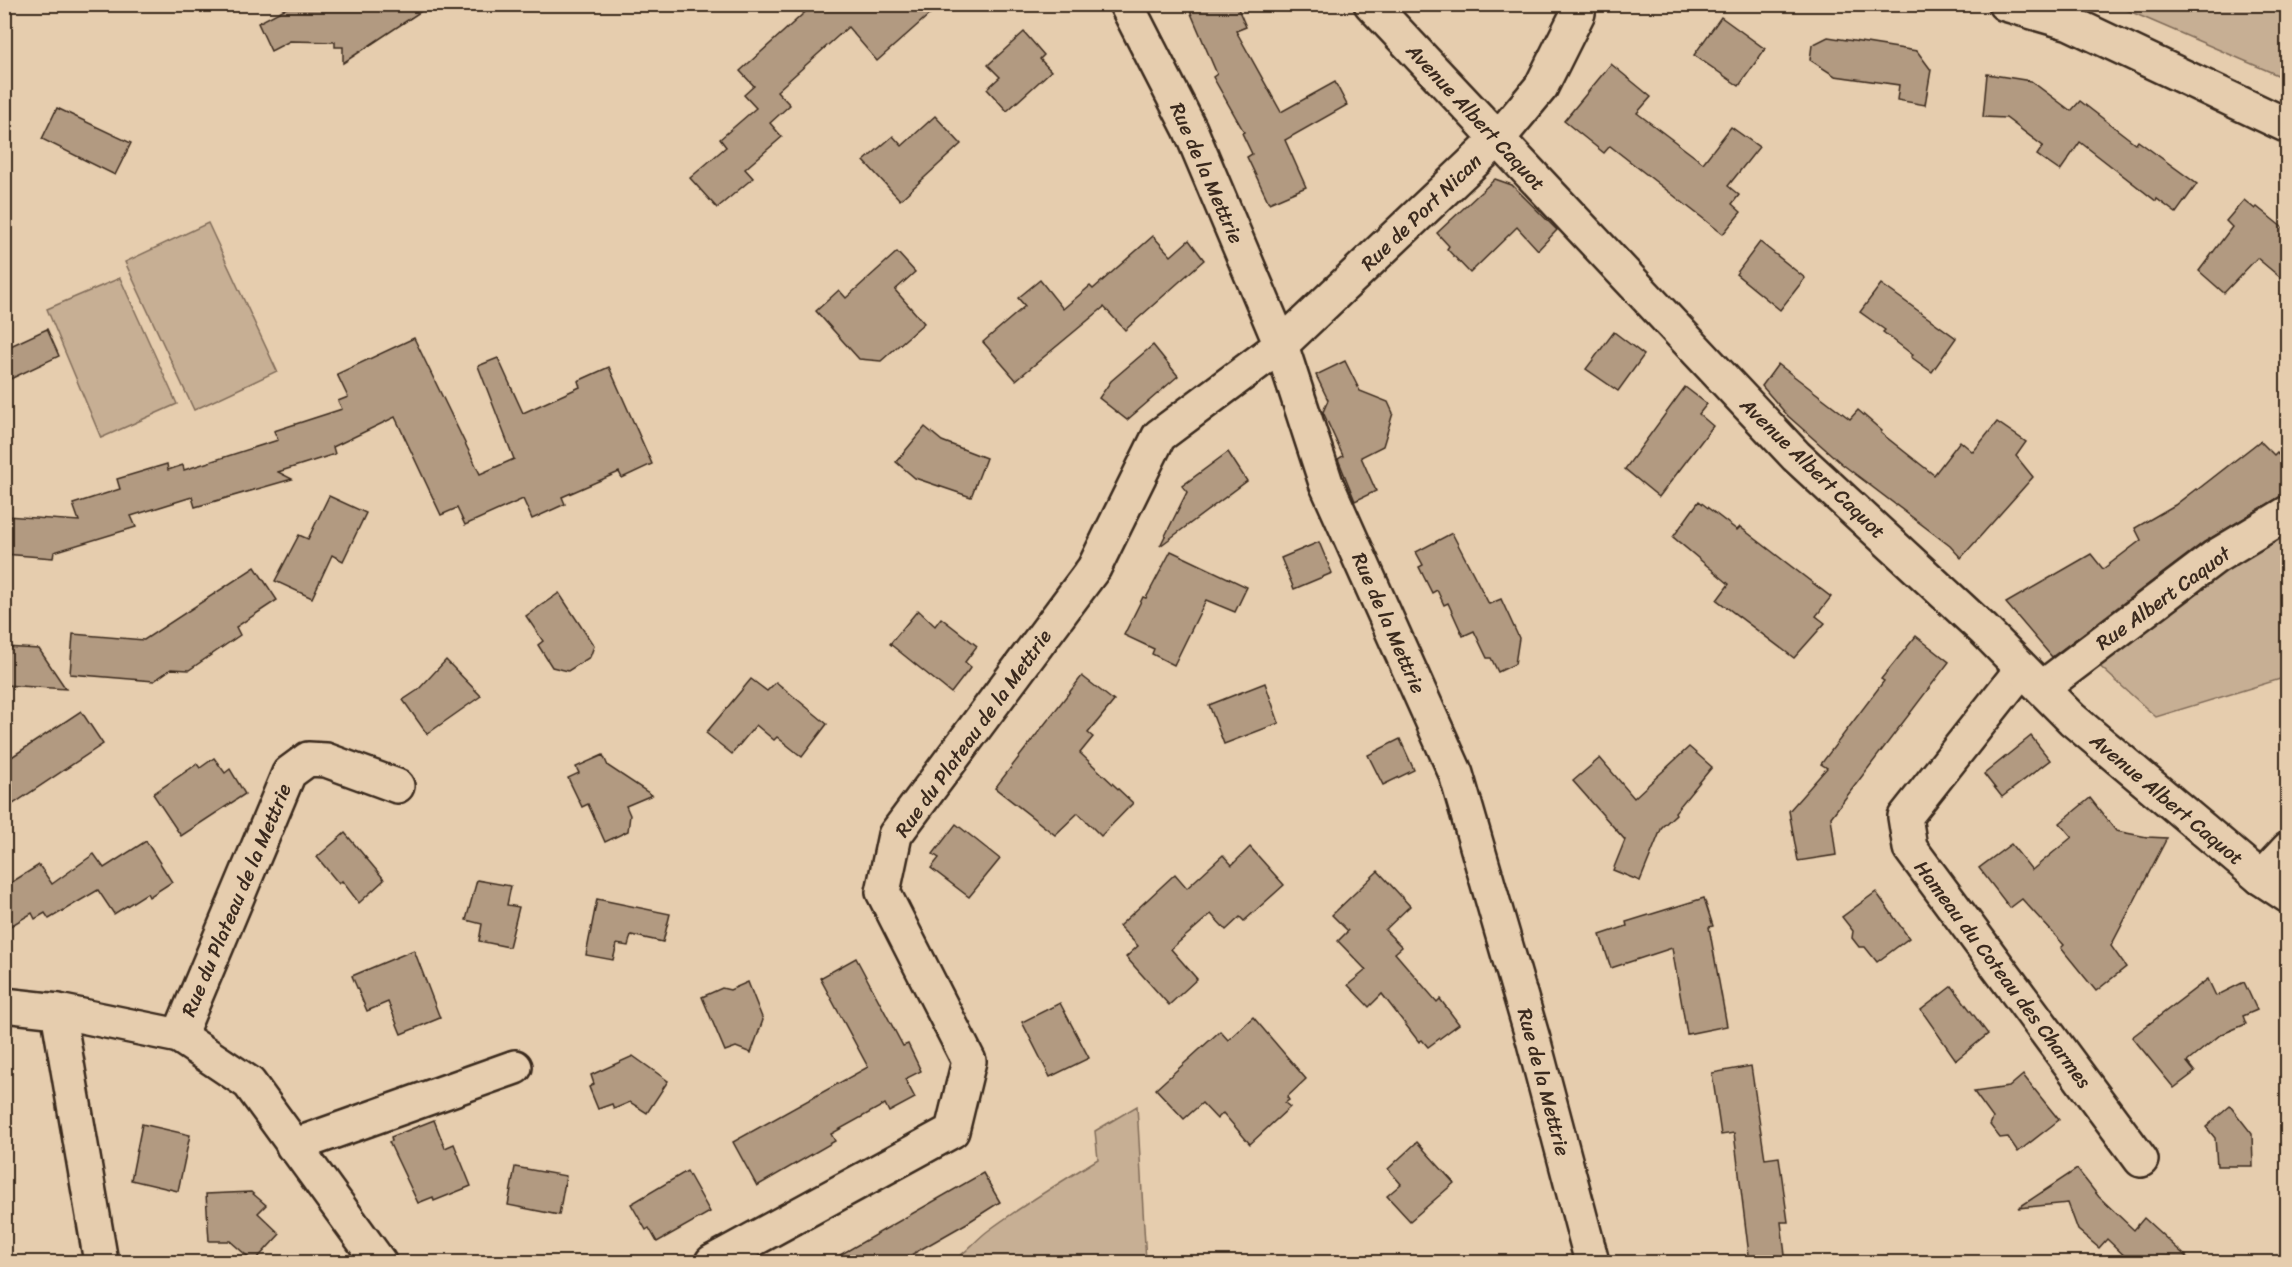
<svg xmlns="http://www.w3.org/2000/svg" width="2292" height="1267" font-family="Sriracha,sans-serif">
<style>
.green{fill:#c7af94;stroke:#816c59;stroke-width:1.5}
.building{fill:#b29a81;stroke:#3b2a1e;stroke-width:1.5}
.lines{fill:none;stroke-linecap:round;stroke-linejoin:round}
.minor-casing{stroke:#3b2a1e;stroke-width:38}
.major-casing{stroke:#3b2a1e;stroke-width:38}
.minor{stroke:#e6cdae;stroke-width:33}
.major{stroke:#e6cdae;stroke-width:33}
.labels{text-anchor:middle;stroke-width:5;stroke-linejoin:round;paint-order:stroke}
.street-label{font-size:20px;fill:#3b2a1e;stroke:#e6cdae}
</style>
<rect width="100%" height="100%" fill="#e6cdae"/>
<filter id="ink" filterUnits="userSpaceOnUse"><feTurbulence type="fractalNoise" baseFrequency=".0167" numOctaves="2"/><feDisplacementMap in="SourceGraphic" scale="12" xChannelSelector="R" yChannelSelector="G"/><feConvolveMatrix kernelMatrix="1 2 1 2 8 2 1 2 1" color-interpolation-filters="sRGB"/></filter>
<g filter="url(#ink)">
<g class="green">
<polygon points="2108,5 2287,5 2287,79 2122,8"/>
<polygon points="208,223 277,371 194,410 125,262"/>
<polygon points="120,278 177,404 101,438 47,309"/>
<polygon points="2287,530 2287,677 2156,717 2093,660 2229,561"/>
<path d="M 1137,1106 L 1146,1262 L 951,1262 C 966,1254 975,1240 989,1230 C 1024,1204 1061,1182 1098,1159 L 1095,1131 Z"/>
</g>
<g class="building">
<polygon points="294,4 432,4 343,63 343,47 335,47 335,42 290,41 271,51 258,23"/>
<polygon points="814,4 941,4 877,61 848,27 777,91 790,105 770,123 782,137 745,169 753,178 717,208 690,178 726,147 720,139 756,108 744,95 754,86 740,71"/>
<polygon points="1187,4 1236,4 1246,27 1236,31 1281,112 1335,82 1347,105 1285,140 1306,187 1269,203 1247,157 1252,154 1242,133 1244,132 1213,77 1217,74"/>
<polygon points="1721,17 1765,49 1739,86 1694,55"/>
<polygon points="1024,32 1044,55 1040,59 1051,71 1007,111 987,89 1000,77 988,65"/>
<polygon points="1828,37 1917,51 1931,70 1925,105 1897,100 1899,85 1835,76 1810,60 1812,45"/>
<polygon points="1611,64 1651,97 1637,113 1703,163 1731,127 1759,147 1728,186 1739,195 1732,204 1741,212 1723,234 1610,146 1604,153 1564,121"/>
<polygon points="1987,74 2031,81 2071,111 2080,101 2136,144 2138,141 2197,184 2176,213 2157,199 2156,201 2080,142 2060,171 2037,155 2043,146 2006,118 1983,117"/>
<polygon points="57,108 131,143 115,175 42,139"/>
<polygon points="935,116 961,144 900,200 864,161 893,136 902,146"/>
<polygon points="1495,179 1512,185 1557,230 1538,250 1517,227 1470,273 1447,249 1449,246 1437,233"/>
<polygon points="2244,200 2255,209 2257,207 2288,232 2288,284 2257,258 2224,293 2199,271 2232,227 2226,221"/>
<polygon points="1153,236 1171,256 1189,240 1204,260 1125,330 1104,307 1016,380 983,342 1025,306 1018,298 1040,280 1063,309 1090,286 1093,289"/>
<polygon points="1760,242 1805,278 1780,310 1736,274"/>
<polygon points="897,252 915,272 895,290 924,323 881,361 859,359 816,311 839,290 846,298"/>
<polygon points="1881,284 1956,338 1932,372 1911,357 1913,355 1883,332 1885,330 1860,312"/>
<polygon points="47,329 59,356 4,382 4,349"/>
<polygon points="1614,332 1644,355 1618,391 1586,369"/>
<polygon points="414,338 480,474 514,459 478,366 498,358 523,413 580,387 578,381 609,367 652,464 622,478 619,472 562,497 565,504 532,519 523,499 465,525 457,508 441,515 395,417 333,447 335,454 278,472 292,479 195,507 192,497 131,516 136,527 54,552 53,558 4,554 6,516 79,521 73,504 120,489 117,479 167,464 168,470 183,465 184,470 278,440 274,431 342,409 338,401 348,397 337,374"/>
<polygon points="1153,345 1178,376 1127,420 1099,398 1111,381"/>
<polygon points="1345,361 1360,391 1388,402 1393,413 1383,446 1361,457 1376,491 1355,501 1338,459 1343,456 1323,412 1328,400 1316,375"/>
<polygon points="1778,364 1850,419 1858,410 1882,431 1881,433 1934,475 1960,441 1973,452 1997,422 2026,442 2016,456 2033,477 1961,558 1950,546 1842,464 1788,416 1762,386"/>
<polygon points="1685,387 1707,404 1699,414 1713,426 1659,497 1625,469"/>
<polygon points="925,427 942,441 986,458 971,497 915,478 896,462"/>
<polygon points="2260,441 2274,455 2277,452 2288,467 2288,492 2204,542 2052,657 2006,603 2091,554 2103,569 2141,540 2135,528 2175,505 2196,489 2197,490"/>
<polygon points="1228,452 1247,481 1160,546 1187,492 1182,486"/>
<polygon points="329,496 366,513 343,561 332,555 312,598 275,581 299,535 308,539"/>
<polygon points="1699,501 1737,530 1740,527 1831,597 1816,616 1825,623 1794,658 1717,600 1729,584 1673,537"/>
<polygon points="1452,533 1489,604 1501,599 1519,638 1515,664 1498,672 1491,658 1487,658 1474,631 1463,636 1448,603 1444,605 1437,590 1432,593 1419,567 1423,565 1416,552"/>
<polygon points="1319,542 1332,573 1294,589 1281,558"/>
<polygon points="1171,551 1247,587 1235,612 1206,600 1174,665 1152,654 1154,649 1124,635 1143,597 1146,598"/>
<polygon points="255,567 277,600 236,627 240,635 189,670 171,669 154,681 70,674 73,634 144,640"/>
<polygon points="559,593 594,646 590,657 568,671 552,667 538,645 543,641 526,616"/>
<polygon points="918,610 935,626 941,618 977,646 965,662 971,667 951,693 890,644"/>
<polygon points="1916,636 1949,662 1831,817 1836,855 1798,861 1789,811 1827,768 1821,764 1884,681 1881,679"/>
<polygon points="4,647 39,649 66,689 4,685"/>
<polygon points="446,660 481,696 427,734 403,700 418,690"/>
<polygon points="1082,676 1114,701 1088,733 1093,737 1080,753 1133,803 1101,836 1078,813 1055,835 995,788"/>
<polygon points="751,679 767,691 776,682 827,724 802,757 777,737 774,740 756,725 732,754 706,733"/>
<polygon points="1265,683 1279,723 1224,744 1209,705"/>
<polygon points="81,711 103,744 4,810 4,762"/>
<polygon points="2031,736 2050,760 2002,797 1984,774"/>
<polygon points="1400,739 1414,770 1383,785 1368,755"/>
<polygon points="1689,747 1712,767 1675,812 1676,814 1662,827 1640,881 1613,870 1625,840 1573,781 1600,758 1634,798"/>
<polygon points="603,755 608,766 652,795 626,806 630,815 628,831 605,842 588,804 582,807 568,778 579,773 576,767"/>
<polygon points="214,758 225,773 230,769 245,794 181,836 153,794 197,764 200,768"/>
<polygon points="2090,798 2116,831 2147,837 2167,838 2111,946 2126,967 2096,991 2061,948 2064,945 2022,899 2010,908 1979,868 2011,844 2032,870 2072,837 2060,823"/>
<polygon points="956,824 1000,859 969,897 931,868 939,858 933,854"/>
<polygon points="345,833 383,878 384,880 359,903 342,881 339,884 317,857"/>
<polygon points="146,841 172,882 149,897 147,893 114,914 98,890 49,919 45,913 35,919 32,913 4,930 4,887 39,865 52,884 94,854 104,868"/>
<polygon points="1250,847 1284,885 1244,921 1240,917 1226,930 1211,914 1171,949 1197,979 1169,1005 1126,957 1138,946 1119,926 1175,874 1187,888 1223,855 1232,865"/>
<polygon points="1378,871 1410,906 1385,930 1402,947 1395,953 1437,1002 1440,999 1459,1024 1428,1047 1422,1040 1419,1042 1382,994 1369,1007 1348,985 1366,970 1338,941 1348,931 1332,915"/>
<polygon points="477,880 511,886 507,905 519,907 509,947 479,941 482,924 466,920"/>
<polygon points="1876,892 1909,938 1877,962 1865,947 1859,947 1852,938 1853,931 1842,917"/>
<polygon points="1704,898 1713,926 1709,927 1727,1026 1687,1034 1672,948 1611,968 1600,935 1627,926 1626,922"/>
<polygon points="597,899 670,914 663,942 631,935 628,946 617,944 613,960 586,955"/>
<polygon points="414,950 440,1018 401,1034 388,1002 367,1011 352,976"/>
<polygon points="856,958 903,1046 908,1044 921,1071 905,1079 915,1098 889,1112 885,1104 831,1134 835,1141 757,1186 733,1142 868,1067 820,978"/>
<polygon points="2208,979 2216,996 2244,982 2257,1010 2243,1016 2246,1024 2220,1035 2187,1062 2195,1072 2174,1088 2132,1037"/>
<polygon points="748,982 763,1020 751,1053 736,1047 725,1051 702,997 722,988 730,990"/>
<polygon points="1952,986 1988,1034 1956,1060 1921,1010"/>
<polygon points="1060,1003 1089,1058 1050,1077 1022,1022"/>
<polygon points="1253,1017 1306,1079 1287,1097 1289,1100 1285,1103 1290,1107 1250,1144 1223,1113 1217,1119 1202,1103 1184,1119 1156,1089 1220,1031 1228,1040"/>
<polygon points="633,1056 668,1081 647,1113 630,1102 614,1109 612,1104 598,1109 589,1087 594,1084 591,1075"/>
<polygon points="1751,1066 1765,1159 1779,1157 1788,1222 1781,1222 1786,1263 1750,1263 1734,1133 1721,1135 1712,1073"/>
<polygon points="2023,1075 2059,1120 2018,1152 2008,1137 2000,1138 1990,1125 1993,1118 1974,1092 2009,1087"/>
<polygon points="2230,1106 2252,1134 2253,1166 2217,1166 2215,1138 2206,1127"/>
<polygon points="434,1120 445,1148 454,1144 471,1186 434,1201 433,1197 418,1203 389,1142 392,1141 391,1137"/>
<polygon points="142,1124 190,1135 178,1191 131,1180"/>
<polygon points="1417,1142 1454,1183 1410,1221 1387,1196 1401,1184 1388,1169"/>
<polygon points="515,1167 566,1176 559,1215 508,1205"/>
<polygon points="2077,1169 2099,1197 2134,1230 2144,1218 2193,1263 2132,1263 2107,1239 2099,1248 2078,1230 2068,1203 2018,1208"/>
<polygon points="687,1171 710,1212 657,1242 649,1228 646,1230 631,1204"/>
<polygon points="983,1173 1000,1202 967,1223 897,1263 826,1263"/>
<polygon points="251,1192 266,1205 258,1213 280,1234 254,1262 230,1241 209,1241 206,1194"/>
</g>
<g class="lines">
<g class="minor-casing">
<g id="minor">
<polyline points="1126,4 1190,129 1281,345 1326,483 1456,774 1533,1039 1592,1262"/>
<polyline points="2005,4 2070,23 2288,126"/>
<polyline points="2022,669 1905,817 1910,848 2141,1160"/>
<polyline points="2042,688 2215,557 2288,513"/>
<polyline points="2261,878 2288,849"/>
<polyline points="4,1005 58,1011 179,1036 249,1083 379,1262"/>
<polyline points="58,1011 101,1262"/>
<polyline points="179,1036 289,773 308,759 326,760 397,786"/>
<polyline points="293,1146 515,1067"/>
<polyline points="712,1262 952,1131 969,1061 883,892 895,835 1094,568 1159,436 1281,345 1497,140 1541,87 1578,13 1579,4"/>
</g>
</g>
<g class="major-casing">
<polyline id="major" points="1371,4 1796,456 1984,630 2072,719 2261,878 2288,896"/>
</g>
<use href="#minor" class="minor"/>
<use href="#major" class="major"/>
</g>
</g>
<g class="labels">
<g class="street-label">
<text transform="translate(1476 117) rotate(47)" y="7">Avenue Albert Caquot</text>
<text transform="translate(1207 173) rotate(66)" y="7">Rue de la Mettrie</text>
<text transform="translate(1421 212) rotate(-44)" y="7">Rue de Port Nican</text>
<text transform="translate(1813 468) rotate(44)" y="7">Avenue Albert Caquot</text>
<text transform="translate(2163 598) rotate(-36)" y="7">Rue Albert Caquot</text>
<text transform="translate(1389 623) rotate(66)" y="7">Rue de la Mettrie</text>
<text transform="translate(973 733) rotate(-54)" y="7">Rue du Plateau de la Mettrie</text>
<text transform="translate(2167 799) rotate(40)" y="7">Avenue Albert Caquot</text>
<text transform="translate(236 900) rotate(-67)" y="7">Rue du Plateau de la Mettrie</text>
<text transform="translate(2003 974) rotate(53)" y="7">Hameau du Coteau des Charmes</text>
<text transform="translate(1544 1082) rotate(75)" y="7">Rue de la Mettrie</text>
</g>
</g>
<rect width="2292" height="1267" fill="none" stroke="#e6cdae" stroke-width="24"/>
<rect x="12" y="12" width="2268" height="1243" fill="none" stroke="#3b2a1e" stroke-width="2" filter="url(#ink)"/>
</svg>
